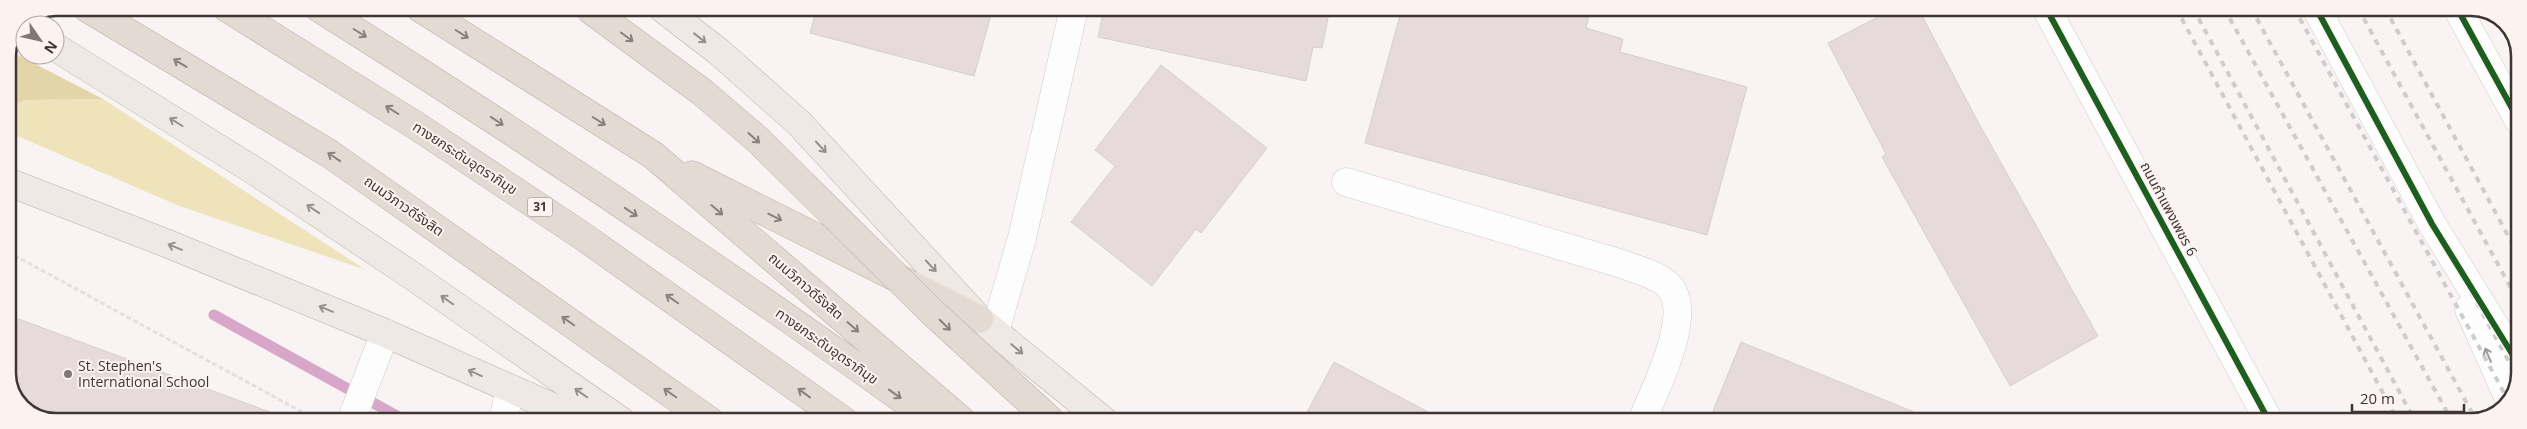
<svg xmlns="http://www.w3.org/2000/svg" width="2527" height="429" font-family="'Open Sans','Noto Sans Thai',sans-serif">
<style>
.green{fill:#efe3bb}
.forest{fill:#e2d5a7}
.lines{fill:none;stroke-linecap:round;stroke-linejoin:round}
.stream{stroke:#d8a6c8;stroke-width:11}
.building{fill:#e6dadb;stroke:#d6cfd0}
.minor-casing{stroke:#d1cbc9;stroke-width:29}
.major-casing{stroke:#baafa6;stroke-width:29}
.highway-casing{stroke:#baafa6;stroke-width:29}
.path{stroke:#e2e0e0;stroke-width:3;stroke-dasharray:5 2.5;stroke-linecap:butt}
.minor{stroke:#fefdfd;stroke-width:28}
.major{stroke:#eee9e4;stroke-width:28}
.highway{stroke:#e3dad3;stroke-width:28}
.rail{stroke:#cecdcd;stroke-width:4;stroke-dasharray:6 6;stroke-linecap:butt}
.highway-bridge-casing{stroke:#baafa6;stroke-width:29;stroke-linecap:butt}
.highway-bridge{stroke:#e3dad3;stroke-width:28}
.cycleway-casing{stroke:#fcf2f0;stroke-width:9}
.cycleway{stroke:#1b5e20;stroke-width:6}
.oneway{stroke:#89807b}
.oneway2{stroke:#96908c}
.oneway3{stroke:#9e9a98}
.poi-dot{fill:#807876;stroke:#fcf2f0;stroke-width:2}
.labels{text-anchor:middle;stroke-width:4;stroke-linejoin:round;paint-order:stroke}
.shield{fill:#fcf2f0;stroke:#786e6c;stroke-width:1}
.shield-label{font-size:12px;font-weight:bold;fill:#3f3633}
.street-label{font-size:14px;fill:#3f3633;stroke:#fcf2f0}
.poi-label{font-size:14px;fill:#3f3633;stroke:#fcf2f0;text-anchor:start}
.rim{fill:none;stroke:#3f3633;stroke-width:2.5}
</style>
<rect width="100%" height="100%" fill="#f9f4f3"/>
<polygon class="green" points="103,99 366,270 177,205 8,132 8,107 26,100"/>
<polygon class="forest" points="10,51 103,99 26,100 8,107 8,56"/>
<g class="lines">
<polyline class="stream" points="214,315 406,421"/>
</g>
<g class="building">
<polygon points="817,8 993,8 974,76 810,33"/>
<polygon points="1104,8 1330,8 1322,48 1313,47 1306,81 1098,37"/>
<polygon points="1402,8 1591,8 1586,28 1623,39 1620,52 1747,87 1707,235 1365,143"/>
<polygon points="1895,8 1918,8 1977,120 2098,336 2010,386 1882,157 1886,154 1828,43"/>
<polygon points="1161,65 1267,148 1201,233 1196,229 1152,286 1071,222 1115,166 1095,150"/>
<polygon points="16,318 286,418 285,421 49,421 21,407 8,379 8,339"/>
<polygon points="1741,342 1934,420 1934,421 1709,421"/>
<polygon points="1334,362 1445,421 1324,421 1307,412"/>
</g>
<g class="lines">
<g class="minor-casing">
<g id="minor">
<polyline points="2046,8 2269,421"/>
<polyline points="2316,8 2432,224 2519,365"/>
<polyline points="2457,8 2519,121"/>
<path d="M 1346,182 L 1622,264 C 1637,270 1664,276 1672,290 C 1691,320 1654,391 1642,421"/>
<polyline points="2469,309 2509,399"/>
<polyline points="995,331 1022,238 1074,8"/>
<polyline points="351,421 385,333"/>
<polyline points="503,421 510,389"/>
</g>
</g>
<g class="major-casing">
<g id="major">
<polyline points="662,8 719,52 799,123 979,319 1104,421"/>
<polyline points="20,26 25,29"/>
<polyline points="55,47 258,173 411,275 621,421"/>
<polyline points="8,182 166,243 385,333 584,421"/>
</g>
</g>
<g class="highway-casing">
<g id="highway">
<polyline points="87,8 330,154 710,421"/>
<polyline points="227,8 415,125 581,235 844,421"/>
<path d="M 319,8 C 528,139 733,277 933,421"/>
<polyline points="420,8 653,155 962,421"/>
<polyline points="692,175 979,319"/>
</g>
</g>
<polyline class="path" points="8,252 317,420"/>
<use href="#minor" class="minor"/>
<use href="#major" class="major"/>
<use href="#highway" class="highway"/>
<g class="rail">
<polyline points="2176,8 2398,421"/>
<polyline points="2193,8 2415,421"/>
<polyline points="2224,8 2452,421"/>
<polyline points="2251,8 2476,420"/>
<polyline points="2294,8 2508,400"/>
<polyline points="2315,8 2519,380"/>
<polyline points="2358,8 2519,303"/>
<polyline points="2385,8 2519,256"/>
</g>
<g class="highway-bridge-casing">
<polyline id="highway-bridge" points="588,8 702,92 758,140 932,312 1051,421"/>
</g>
<use href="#highway-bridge" class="highway-bridge"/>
<g class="cycleway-casing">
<g id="cycleway">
<polyline points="2046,8 2269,421"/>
<polyline points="2316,8 2432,224 2519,365"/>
<polyline points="2457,8 2519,121"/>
</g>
</g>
<use href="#cycleway" class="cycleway"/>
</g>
<defs><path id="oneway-shaft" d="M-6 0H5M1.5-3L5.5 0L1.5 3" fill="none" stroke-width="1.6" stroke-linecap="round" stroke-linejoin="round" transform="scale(1.25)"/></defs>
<g class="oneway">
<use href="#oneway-shaft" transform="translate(360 33) rotate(32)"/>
<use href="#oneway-shaft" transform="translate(462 34) rotate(32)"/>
<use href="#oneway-shaft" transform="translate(627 37) rotate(37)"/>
<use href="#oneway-shaft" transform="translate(180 63) rotate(-149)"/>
<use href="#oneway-shaft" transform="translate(392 110) rotate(-148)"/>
<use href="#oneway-shaft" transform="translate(497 121) rotate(34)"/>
<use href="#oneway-shaft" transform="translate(599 121) rotate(32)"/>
<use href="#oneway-shaft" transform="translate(754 138) rotate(42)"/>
<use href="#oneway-shaft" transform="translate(334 157) rotate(-146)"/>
<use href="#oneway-shaft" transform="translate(717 210) rotate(41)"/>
<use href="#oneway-shaft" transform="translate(631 212) rotate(34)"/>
<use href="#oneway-shaft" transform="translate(775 217) rotate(27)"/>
<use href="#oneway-shaft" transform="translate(672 299) rotate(-145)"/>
<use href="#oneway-shaft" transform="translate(568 321) rotate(-145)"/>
<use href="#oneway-shaft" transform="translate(945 325) rotate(44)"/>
<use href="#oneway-shaft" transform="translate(853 327) rotate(41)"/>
<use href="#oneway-shaft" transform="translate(670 393) rotate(-145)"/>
<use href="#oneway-shaft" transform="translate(804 393) rotate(-144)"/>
<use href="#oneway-shaft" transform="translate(895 394) rotate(36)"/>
</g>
<g class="oneway2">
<use href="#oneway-shaft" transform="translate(700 38) rotate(38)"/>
<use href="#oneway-shaft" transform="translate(176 122) rotate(-148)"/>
<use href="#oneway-shaft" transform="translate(821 147) rotate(47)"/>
<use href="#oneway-shaft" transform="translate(313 209) rotate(-146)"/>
<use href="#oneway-shaft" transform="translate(175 247) rotate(-158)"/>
<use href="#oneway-shaft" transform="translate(931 266) rotate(47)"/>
<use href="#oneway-shaft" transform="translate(447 300) rotate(-145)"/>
<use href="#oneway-shaft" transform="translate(326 309) rotate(-158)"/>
<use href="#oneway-shaft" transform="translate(1017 349) rotate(40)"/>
<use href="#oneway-shaft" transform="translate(475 373) rotate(-156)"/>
<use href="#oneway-shaft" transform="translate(581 393) rotate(-145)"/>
</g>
<use class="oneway3" href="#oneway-shaft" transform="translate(2488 355) rotate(-113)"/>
<circle class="poi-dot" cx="68" cy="374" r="5"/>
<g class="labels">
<rect class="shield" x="527.5" y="197.5" width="25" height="19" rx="4"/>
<g class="shield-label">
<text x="540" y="211">31</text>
</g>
<g class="street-label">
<text transform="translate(465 158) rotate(33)" y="5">ทางยกระดับอุตราภิมุข</text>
<text transform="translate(404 206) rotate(35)" y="5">ถนนวิภาวดีรังสิต</text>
<text transform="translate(2169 209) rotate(62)" y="5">ถนนกำแพงเพชร 6</text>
<text transform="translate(806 286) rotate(41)" y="5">ถนนวิภาวดีรังสิต</text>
<text transform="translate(827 346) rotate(35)" y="5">ทางยกระดับอุตราภิมุข</text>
</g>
<g class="poi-label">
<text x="78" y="371">St. Stephen's<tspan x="78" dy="16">International School</tspan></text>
</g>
</g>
<path d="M0 0H2527V429H0ZM56 16H2471A40 40 0 0 1 2511 56V373A40 40 0 0 1 2471 413H56A40 40 0 0 1 16 373V56A40 40 0 0 1 56 16Z" fill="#fcf2f0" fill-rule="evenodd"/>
<path class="rim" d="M56 16H2471A40 40 0 0 1 2511 56V373A40 40 0 0 1 2471 413H56A40 40 0 0 1 16 373V56A40 40 0 0 1 56 16Z"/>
<g transform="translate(40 40) rotate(124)"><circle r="24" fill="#fcf2f0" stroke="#b0a7a4"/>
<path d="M0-4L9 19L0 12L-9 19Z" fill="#807876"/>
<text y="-8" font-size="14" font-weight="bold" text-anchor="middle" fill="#3f3633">N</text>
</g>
<path d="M2352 404v8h112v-8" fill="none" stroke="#3f3633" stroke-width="2.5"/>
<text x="2360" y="404" font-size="15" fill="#3f3633" stroke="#fcf2f0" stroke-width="4" paint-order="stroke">20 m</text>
</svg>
